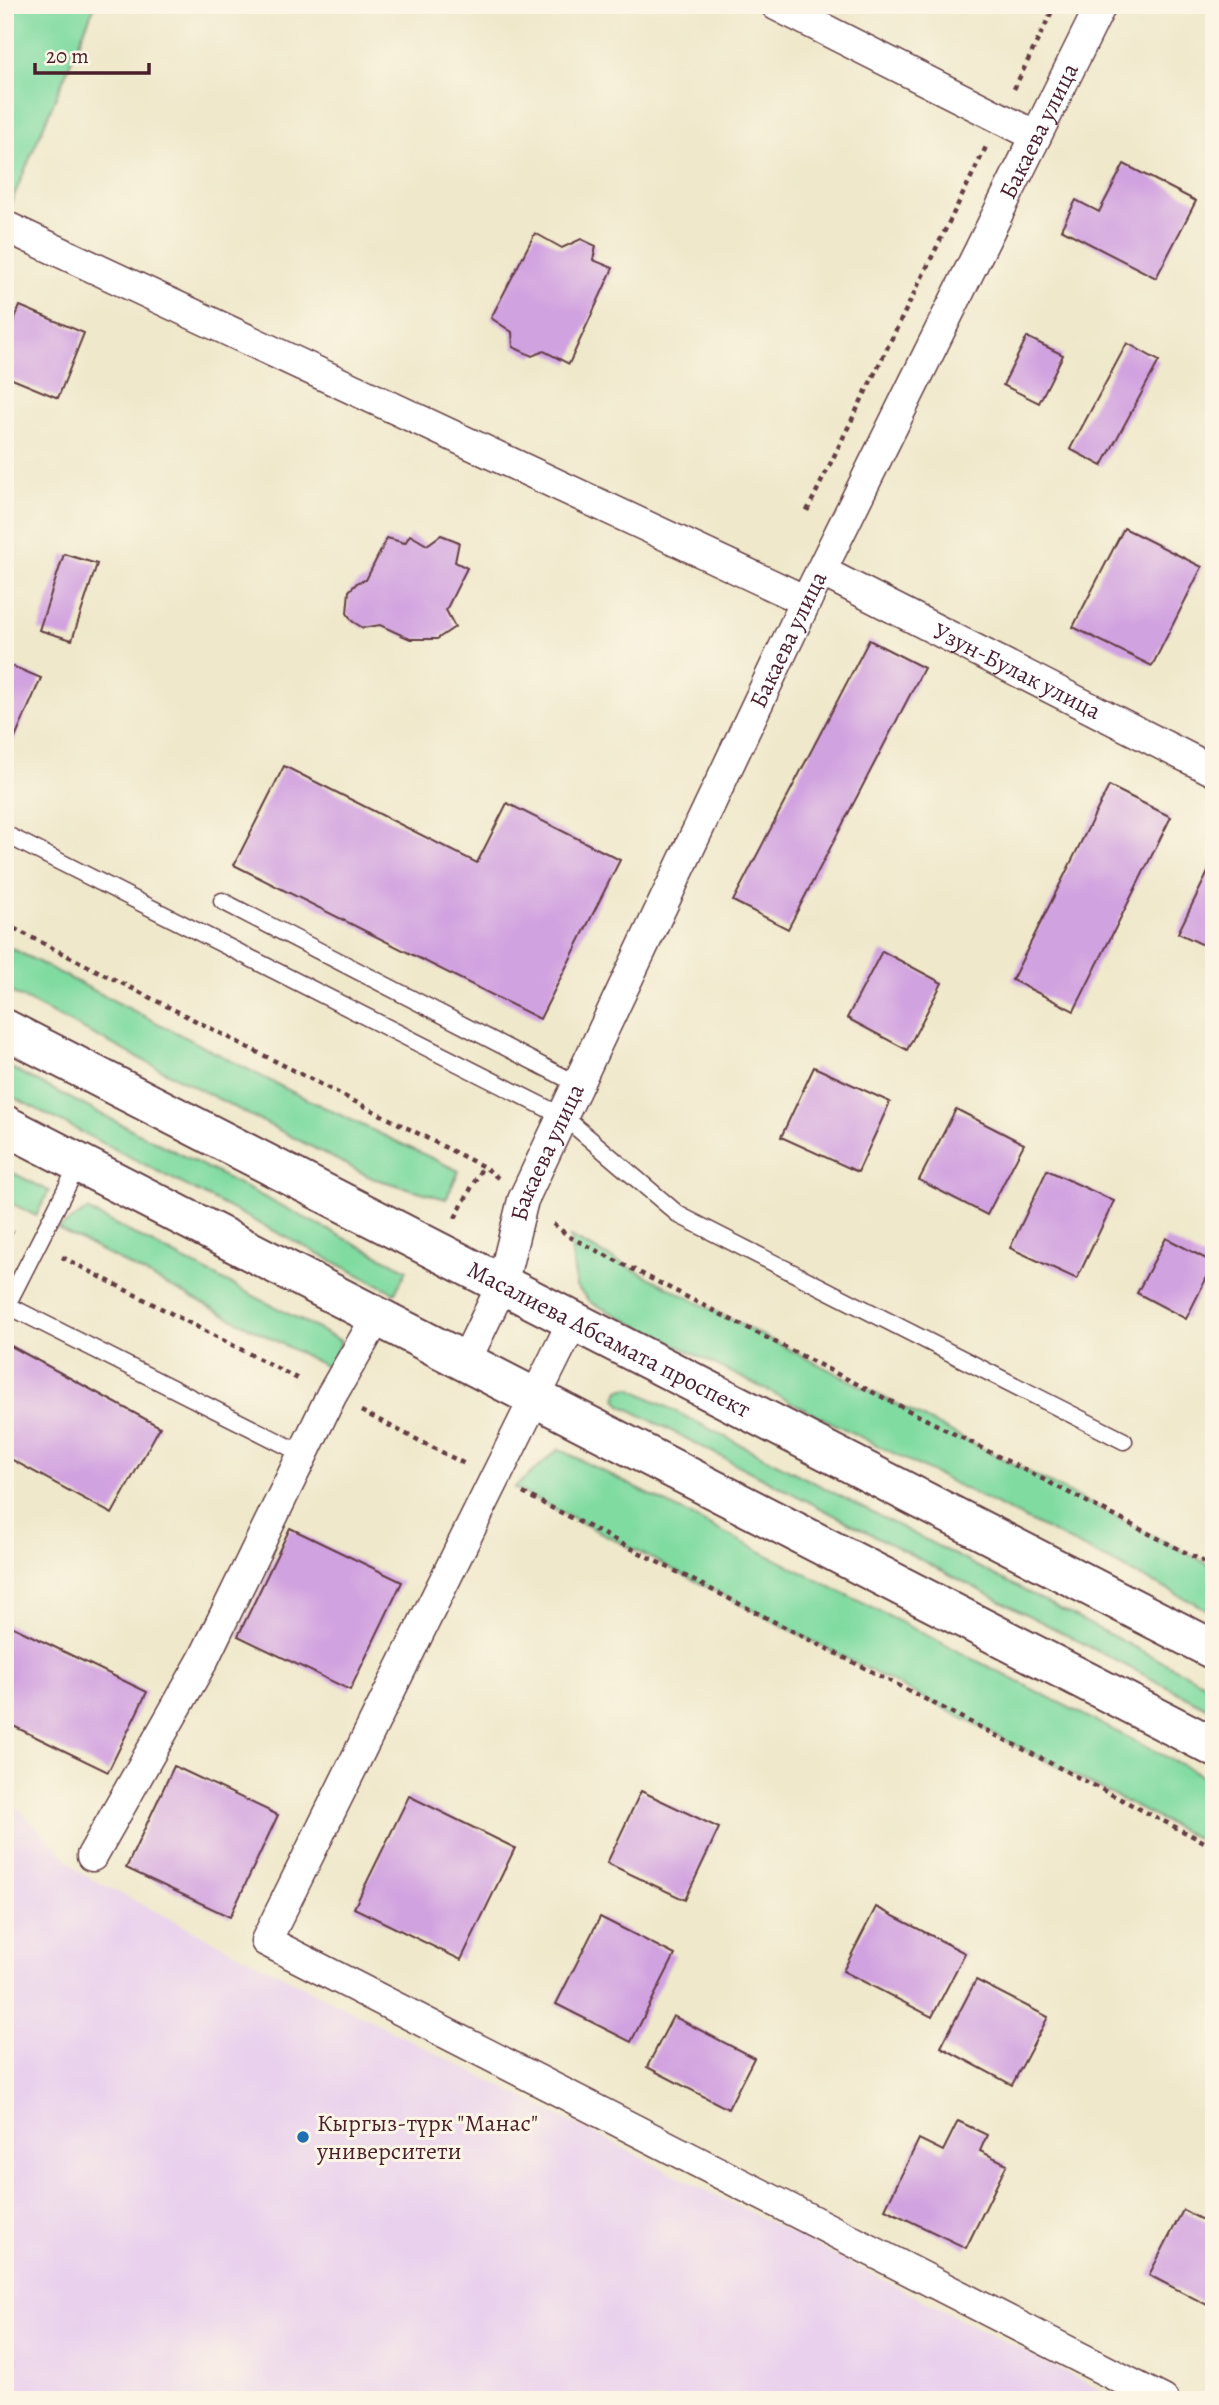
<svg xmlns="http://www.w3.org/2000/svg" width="1219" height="2405" font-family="Alegreya,serif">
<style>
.built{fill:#e9d1ed}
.green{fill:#80dba1;stroke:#657d66;stroke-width:2}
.building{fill:#d1a2e0}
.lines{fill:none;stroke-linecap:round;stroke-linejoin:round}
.service-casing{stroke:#633d43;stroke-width:19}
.minor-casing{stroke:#633d43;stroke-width:33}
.primary-casing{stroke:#633d43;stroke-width:42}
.path{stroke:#633d43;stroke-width:4.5;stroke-dasharray:5 5;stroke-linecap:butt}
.service{stroke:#fff;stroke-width:16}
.minor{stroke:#fff;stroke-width:30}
.primary{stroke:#fff;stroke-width:38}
.poi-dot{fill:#1f6fb2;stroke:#fcf5e5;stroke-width:2.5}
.labels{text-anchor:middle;stroke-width:6;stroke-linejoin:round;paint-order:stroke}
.street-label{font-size:24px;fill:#4a1f2b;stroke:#fcf5e5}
.poi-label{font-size:24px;fill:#4a1f2b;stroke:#fcf5e5;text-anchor:start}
</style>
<rect width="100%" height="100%" fill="#fcf5e5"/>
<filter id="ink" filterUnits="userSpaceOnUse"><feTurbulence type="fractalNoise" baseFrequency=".0143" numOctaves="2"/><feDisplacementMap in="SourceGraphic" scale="14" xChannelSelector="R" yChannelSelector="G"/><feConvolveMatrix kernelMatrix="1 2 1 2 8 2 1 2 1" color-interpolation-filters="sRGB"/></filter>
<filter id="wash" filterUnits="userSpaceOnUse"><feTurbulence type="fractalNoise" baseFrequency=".00686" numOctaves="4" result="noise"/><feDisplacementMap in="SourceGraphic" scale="28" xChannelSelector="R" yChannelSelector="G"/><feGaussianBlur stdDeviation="1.57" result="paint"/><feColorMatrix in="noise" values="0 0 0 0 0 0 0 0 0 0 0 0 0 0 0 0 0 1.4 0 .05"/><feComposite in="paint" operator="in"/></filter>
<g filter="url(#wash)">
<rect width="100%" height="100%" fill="#efe8cb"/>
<polygon class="built" points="5,1795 82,1874 1120,2400 5,2400"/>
<g class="green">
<polygon points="5,5 95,5 5,217"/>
<polygon points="5,945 296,1094 459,1171 446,1199 372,1178 5,989"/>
<polygon points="5,1065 407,1270 395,1293 5,1093"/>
<polygon points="5,1169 49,1191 36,1216 5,1200"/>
<polygon points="87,1210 341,1341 331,1369 58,1229"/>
<polygon points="570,1237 1214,1567 1214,1613 590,1302 576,1286"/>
<polygon points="630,1388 1214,1688 1214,1711 621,1405 616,1398 619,1390"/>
<polygon points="559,1449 1200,1774 1214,1786 1214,1847 514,1488"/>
</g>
<g id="blocks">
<g class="building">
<polygon points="1124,164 1196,201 1156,278 1061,229 1076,200 1099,212"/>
<polygon points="535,233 562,248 581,239 596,246 593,260 613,268 569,364 544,351 532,356 513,347 512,332 491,318"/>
<polygon points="20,306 84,333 58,398 5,376 5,342"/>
<polygon points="1027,337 1063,355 1039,403 1003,385"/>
<polygon points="1127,343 1159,361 1102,466 1070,449"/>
<polygon points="1124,528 1202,567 1152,666 1073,627"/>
<polygon points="410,535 427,545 441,535 459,542 455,562 467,568 446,610 455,627 437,639 410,639 380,625 363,628 352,621 347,613 349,591 358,582 366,580 387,538 405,543"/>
<polygon points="64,554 97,564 72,640 39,630"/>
<polygon points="869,640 924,668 788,929 733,901"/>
<polygon points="5,663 41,678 10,750 5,748"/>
<polygon points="284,766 477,863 507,803 620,860 540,1019 234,865"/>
<polygon points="1109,786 1171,817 1074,1011 1012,980"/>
<polygon points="1214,860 1214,950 1178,933"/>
<polygon points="882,951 942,983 907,1050 847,1018"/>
<polygon points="814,1067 890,1102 858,1172 781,1137"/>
<polygon points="956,1109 1024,1144 987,1215 919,1180"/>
<polygon points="1047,1170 1114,1201 1077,1279 1010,1248"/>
<polygon points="1166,1238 1214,1263 1186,1319 1137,1293"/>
<polygon points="11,1346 160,1427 112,1514 5,1456 5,1356"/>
<polygon points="290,1528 402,1582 350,1690 238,1636"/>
<polygon points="5,1623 147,1692 108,1772 5,1722"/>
<polygon points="174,1766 278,1815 230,1917 126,1868"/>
<polygon points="641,1791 719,1828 685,1900 607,1863"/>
<polygon points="409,1796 515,1848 461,1960 354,1908"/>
<polygon points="876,1907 965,1953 932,2017 843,1971"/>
<polygon points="600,1917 675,1955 631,2042 556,2004"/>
<polygon points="976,1980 1048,2017 1012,2085 941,2047"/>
<polygon points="673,2016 754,2058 728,2109 647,2067"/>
<polygon points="958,2121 987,2135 980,2151 1007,2164 966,2248 885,2209 919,2139 943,2151"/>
<polygon points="1183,2210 1214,2226 1214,2292 1207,2305 1149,2275"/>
</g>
</g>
</g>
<g filter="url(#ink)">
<use href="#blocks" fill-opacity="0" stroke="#633d43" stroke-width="2"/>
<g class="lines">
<g class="service-casing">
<g id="service">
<polyline points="5,834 564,1117 679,1215 1124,1441"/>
<polyline points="222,901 579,1085"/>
<polyline points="5,1304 303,1454"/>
<polyline points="7,1305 79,1163"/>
</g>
</g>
<g class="minor-casing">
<g id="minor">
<polyline points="776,5 1036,136"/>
<polyline points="9,228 806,601"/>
<path id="s1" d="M 821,571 L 1214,771"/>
<polyline points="573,1321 266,1941 1163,2400"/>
<path id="s2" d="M 465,1362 L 502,1285 L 523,1200 L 806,601 L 1101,5"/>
<polyline points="92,1856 203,1660 331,1396 377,1317"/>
</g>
</g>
<g class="primary-casing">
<g id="primary">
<path id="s3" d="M 5,1029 L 1214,1650"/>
<polyline points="5,1125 1214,1747"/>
</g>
</g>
<g class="path">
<polyline points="1014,89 1055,5"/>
<polyline points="807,511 986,147"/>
<polyline points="5,924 486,1168 498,1178"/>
<polyline points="455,1218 483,1166"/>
<polyline points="553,1224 570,1237 1214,1567"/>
<polyline points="5,1227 14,1232"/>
<polyline points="62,1257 300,1380"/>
<polyline points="361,1411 465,1464"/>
<polyline points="523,1493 1214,1847"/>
</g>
<use href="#service" class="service"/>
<use href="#minor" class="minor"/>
<use href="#primary" class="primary"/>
</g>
</g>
<circle class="poi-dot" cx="303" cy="2137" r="7"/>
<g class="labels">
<g class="street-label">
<text dy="8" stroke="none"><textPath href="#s2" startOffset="1360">Бакаева улица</textPath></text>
<text dy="8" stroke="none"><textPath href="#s2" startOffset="793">Бакаева улица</textPath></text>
<text dy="8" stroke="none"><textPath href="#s1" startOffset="220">Узун-Булак улица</textPath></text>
<text dy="8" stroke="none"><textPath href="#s2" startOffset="226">Бакаева улица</textPath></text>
<text dy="8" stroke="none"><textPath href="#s3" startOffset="679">Масалиева Абсамата проспект</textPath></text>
</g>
<g class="poi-label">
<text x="317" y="2131">Кыргыз-түрк "Манас"<tspan x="317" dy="28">университети</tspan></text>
</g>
</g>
<rect width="1219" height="2405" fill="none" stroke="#fcf5e5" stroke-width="28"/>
<path d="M35 63v10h114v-10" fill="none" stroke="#4a1f2b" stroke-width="3.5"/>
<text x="46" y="63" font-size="21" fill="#4a1f2b" stroke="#fcf5e5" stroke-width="5" paint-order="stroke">20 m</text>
</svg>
